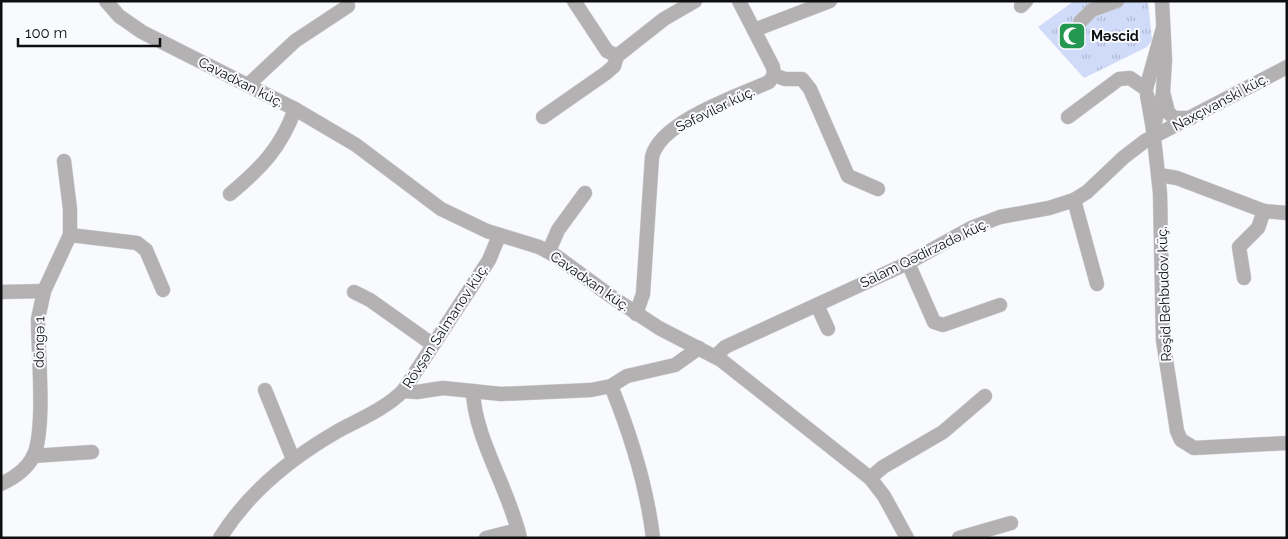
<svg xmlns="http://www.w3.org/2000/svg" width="1288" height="539" font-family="Raleway,sans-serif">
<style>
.grass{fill:url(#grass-tufts)}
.building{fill:url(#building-cross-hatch)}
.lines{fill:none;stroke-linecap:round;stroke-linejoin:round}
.minor-casing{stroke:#d3d4d8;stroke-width:15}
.minor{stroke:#b4b1b2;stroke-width:14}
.labels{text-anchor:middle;stroke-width:4;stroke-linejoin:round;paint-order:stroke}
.poi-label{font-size:14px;font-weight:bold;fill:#0e0f11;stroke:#f9fafe;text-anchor:start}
.street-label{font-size:14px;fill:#0e0f11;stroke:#f9fafe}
</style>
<defs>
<pattern id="grass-tufts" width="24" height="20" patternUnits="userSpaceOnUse" patternTransform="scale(1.25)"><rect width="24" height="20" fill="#d0daf9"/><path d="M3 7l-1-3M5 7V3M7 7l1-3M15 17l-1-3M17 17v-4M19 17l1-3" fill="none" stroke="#b1bad4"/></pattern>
<pattern id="building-cross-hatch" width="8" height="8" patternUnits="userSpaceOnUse" patternTransform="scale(1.25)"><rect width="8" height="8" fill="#e5b7fa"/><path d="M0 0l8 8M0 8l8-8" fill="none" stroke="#c39cd5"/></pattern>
</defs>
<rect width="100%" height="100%" fill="#f9fafe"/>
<polygon class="grass" points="1074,1 1148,1 1152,40 1147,47 1084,78 1038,27"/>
<polygon class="building" points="1067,22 1077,30 1084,32 1076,47 1058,37"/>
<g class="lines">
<g class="minor-casing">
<g id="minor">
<polyline points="106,1 119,16 142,32 295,109 356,145 441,209 487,231 539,247 556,256 612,297 659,328 721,360 870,478 884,496 907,538"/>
<polyline points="574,1 607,51 617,56 664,19 695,1"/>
<polyline points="1162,1 1165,60 1163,92 1168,112 1174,118 1191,118"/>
<polyline points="1021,6 1026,1"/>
<polyline points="1080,22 1092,10 1117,1"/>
<polyline points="754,30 830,1"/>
<polyline points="774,75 785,79 802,79 810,89 848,176 878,189"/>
<polyline points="248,85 295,41 348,6"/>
<polyline points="1147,95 1153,129 1163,94"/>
<polyline points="543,117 606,73 614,66 617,56"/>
<polyline points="1068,117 1119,79 1130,78 1146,89 1163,28"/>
<polyline points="1153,129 1160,193 1163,340 1177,431 1181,440 1194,448 1287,443"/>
<polyline points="1159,175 1177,178 1264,211 1258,228 1239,247 1244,278"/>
<path d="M 230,194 C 261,168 281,148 295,109"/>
<polyline points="1074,200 1097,284"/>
<polyline points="1264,211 1287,213"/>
<polyline points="70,235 137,243 146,250 163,290"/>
<polyline points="549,251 558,230 585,193"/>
<polyline points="908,263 934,322 943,325 1000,305"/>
<polyline points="1,292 44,291"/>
<polyline points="354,292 370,300 432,344"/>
<polyline points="817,305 828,329"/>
<path d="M 636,314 L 643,294 L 652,157 C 660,122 737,96 769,82 L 774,75 L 773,67 L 739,1"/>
<polyline points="716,356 725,347 908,263 971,228 1000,217 1049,208 1074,200 1087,192 1124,157 1145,141 1287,67"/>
<path d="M 611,386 C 630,433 647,487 653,538"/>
<polyline points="265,390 293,459"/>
<polyline points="403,391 417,392 443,388 501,394 591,390 611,386 627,376 675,365 699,348"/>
<path d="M 473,391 C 474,437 510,491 520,538"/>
<polyline points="33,456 92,452"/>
<polyline points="870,478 883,467 943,432 985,396"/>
<path d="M 1,484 C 14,478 26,470 33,457 C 46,431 38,352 38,319 L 44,291 L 70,235 L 70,209 L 64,161"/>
<path d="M 220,538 C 249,491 291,458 338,431 C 360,419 385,409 403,391 L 489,260 L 499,236"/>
<polyline points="486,538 518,530"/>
<polyline points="959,538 1011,523"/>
</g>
</g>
<use href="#minor" class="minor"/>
</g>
<defs>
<g id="mosque-square" transform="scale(1.4375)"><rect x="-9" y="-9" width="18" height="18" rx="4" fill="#249751" stroke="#f9fafe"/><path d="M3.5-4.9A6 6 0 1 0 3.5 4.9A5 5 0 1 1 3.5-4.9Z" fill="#fff"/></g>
</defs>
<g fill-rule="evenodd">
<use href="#mosque-square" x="1072" y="36"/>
</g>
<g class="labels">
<g class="poi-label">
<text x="1091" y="41">Məscid</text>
</g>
<g class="street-label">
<text transform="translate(241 82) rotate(27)" y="5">Cavadxan küç.</text>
<text transform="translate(1220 102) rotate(-28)" y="5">Naxçıvanski küç.</text>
<text transform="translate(715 109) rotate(-26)" y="5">Səfəvilər küç.</text>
<text transform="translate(924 253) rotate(-26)" y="5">Salam Qədirzadə küç.</text>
<text transform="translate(590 281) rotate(35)" y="5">Cavadxan küç.</text>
<text transform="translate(1164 294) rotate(-92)" y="5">Rəşid Behbudov küç.</text>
<text transform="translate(445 326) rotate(-57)" y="5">Rövşən Salmanov küç.</text>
<text transform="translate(39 342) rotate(-89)" y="5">döngə 1</text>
</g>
</g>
<rect width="1288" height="539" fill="none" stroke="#0e0f11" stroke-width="5"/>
<path d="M18 38v8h142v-8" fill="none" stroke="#0e0f11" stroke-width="2.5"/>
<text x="25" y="38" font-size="15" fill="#0e0f11" stroke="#f9fafe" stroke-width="4" paint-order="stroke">100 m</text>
</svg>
